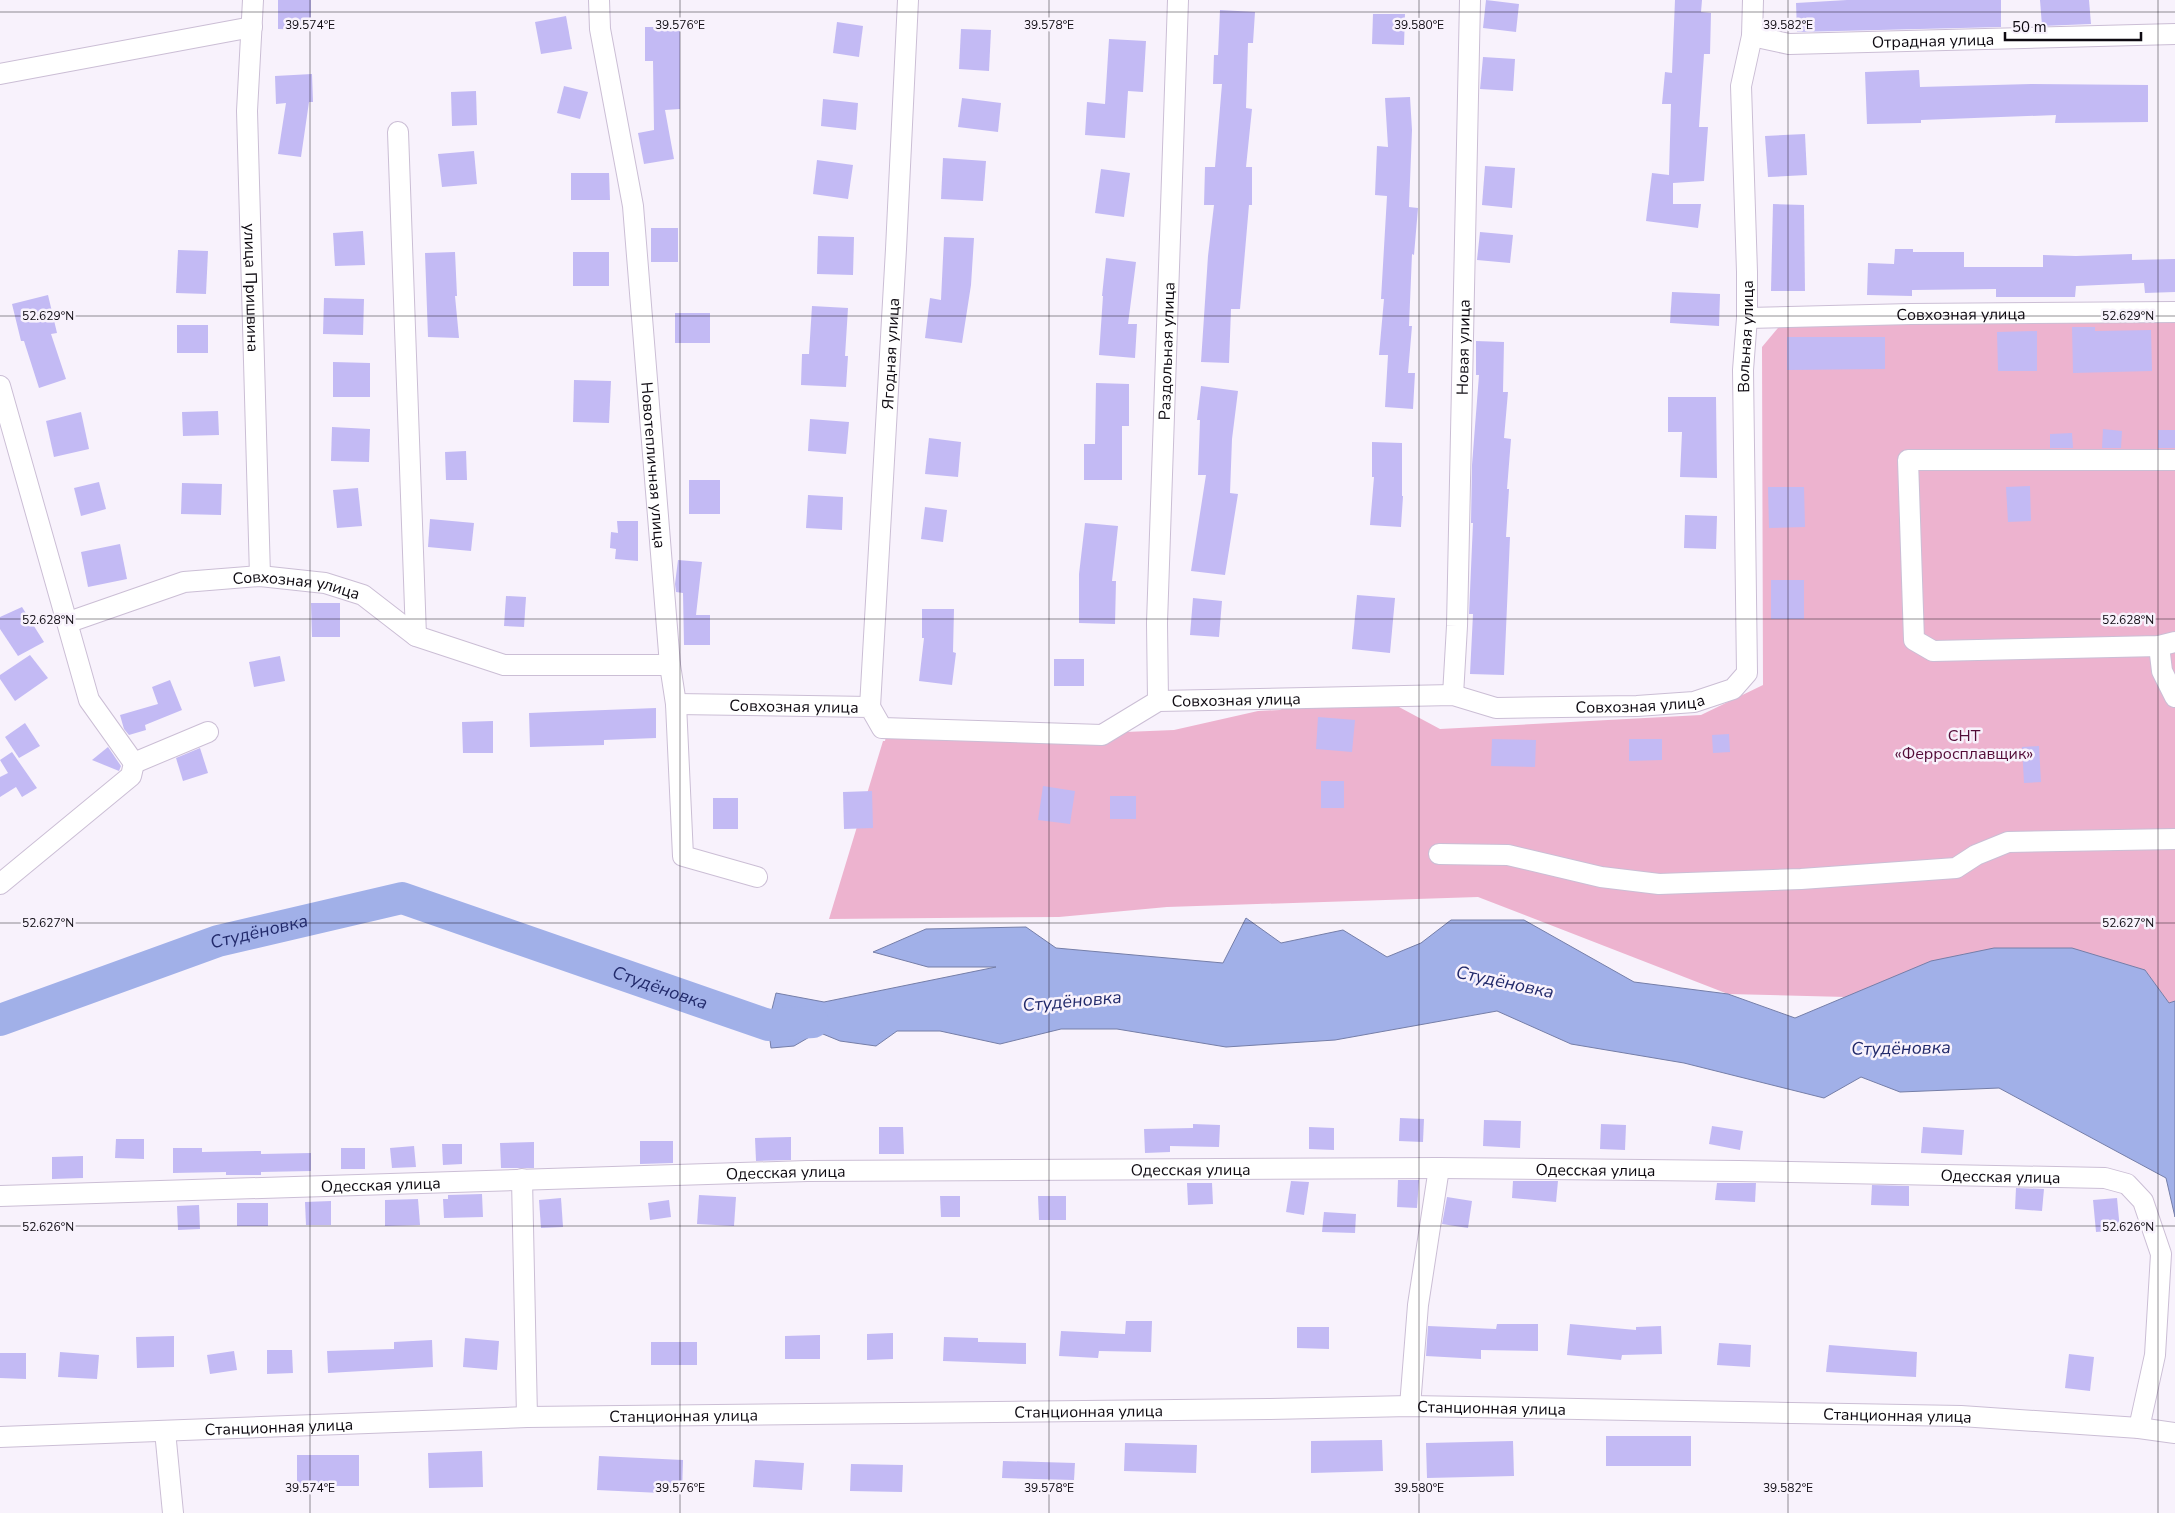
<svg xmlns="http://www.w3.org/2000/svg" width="2175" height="1513" font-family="'Nunito Sans',sans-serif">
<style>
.green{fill:#edb3cf}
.water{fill:#a1b0e8;stroke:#757ea8}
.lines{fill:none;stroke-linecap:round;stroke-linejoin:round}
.river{stroke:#a1b0e8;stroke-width:32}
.building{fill:#c3baf4}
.minor-casing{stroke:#cbbed5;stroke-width:22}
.minor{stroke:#fff;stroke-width:20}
.ticks{fill:none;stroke:#0e0a11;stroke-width:1;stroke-opacity:0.45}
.labels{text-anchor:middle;stroke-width:5;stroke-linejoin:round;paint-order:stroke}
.street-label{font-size:16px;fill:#0e0a11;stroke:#f8f2fc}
.park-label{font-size:16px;fill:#540d38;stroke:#f8f2fc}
.water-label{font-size:18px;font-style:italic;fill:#222a6b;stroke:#f8f2fc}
.ticks-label{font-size:12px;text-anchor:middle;fill:#0e0a11;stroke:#f8f2fc;stroke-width:5;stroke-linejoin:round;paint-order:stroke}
</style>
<rect width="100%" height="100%" fill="#f8f2fc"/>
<polygon class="green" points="2175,320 2175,1001 2169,1003 2145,970 1964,954 1846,997 1728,994 1478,897 1167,907 1059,917 829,919 883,741 885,741 886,736 1004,737 1174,730 1258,711 1280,710 1292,703 1399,707 1440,729 1701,715 1763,685 1762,347 1783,322"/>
<polygon class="water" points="1246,918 1281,943 1343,930 1387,957 1421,943 1451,920 1524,920 1634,982 1728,994 1795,1018 1931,961 1994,948 2072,948 2145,970 2169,1003 2175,1001 2175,1217 2166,1178 1999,1088 1900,1092 1861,1077 1824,1098 1684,1063 1571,1044 1497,1011 1335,1040 1226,1047 1117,1029 1061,1029 1000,1044 940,1031 897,1031 876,1046 840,1041 818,1032 794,1046 771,1048 768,1025 776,993 824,1002 996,967 928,967 873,952 926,929 1026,927 1056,948 1223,963"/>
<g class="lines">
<path class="river" id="s1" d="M 0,1020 L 218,941 L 402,898 L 768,1025 L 813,1022"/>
</g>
<g class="building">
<polygon points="278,0 311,0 311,30 278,29"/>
<polygon points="1486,0 1519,4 1516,32 1483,28"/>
<polygon points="1675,0 1702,0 1701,12 1711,13 1710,54 1704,54 1699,127 1708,127 1704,181 1673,183 1673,204 1701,204 1698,228 1646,221 1652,173 1669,175 1671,104 1662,104 1665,72 1672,73"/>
<polygon points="1847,0 2001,0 2001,27 1797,32 1796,3"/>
<polygon points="2040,0 2089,0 2091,24 2042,26"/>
<polygon points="1220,10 1255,12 1253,43 1248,43 1246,108 1252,109 1246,167 1252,167 1252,205 1249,205 1240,309 1231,309 1229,363 1201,362 1208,256 1214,205 1204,205 1205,167 1215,167 1222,84 1213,84 1214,55 1218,55"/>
<polygon points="1373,14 1405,14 1404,45 1372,44"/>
<polygon points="566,16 572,49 541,54 535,22"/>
<polygon points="837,22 863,26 859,57 833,53"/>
<polygon points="645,27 680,27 680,109 665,110 674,159 644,164 638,133 654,130 653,61 645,61"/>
<polygon points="961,29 991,30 989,71 959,69"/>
<polygon points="1109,39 1146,41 1143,92 1128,91 1125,138 1085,135 1087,102 1105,104"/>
<polygon points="1483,57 1515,59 1513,91 1480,89"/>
<polygon points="1919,70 1920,87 2031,84 2148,85 2148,122 2055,123 2056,115 1921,120 1921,123 1867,124 1865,72"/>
<polygon points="312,74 313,102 309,102 301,157 278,154 286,103 276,104 275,76"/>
<polygon points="564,86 588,92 580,119 557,113"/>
<polygon points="476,91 477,125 452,126 451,92"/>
<polygon points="1410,97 1412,130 1409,207 1418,208 1414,255 1412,254 1409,326 1412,326 1408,373 1415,373 1413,409 1385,407 1388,355 1379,355 1384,299 1381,299 1387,196 1375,195 1377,146 1388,147 1385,98"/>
<polygon points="962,98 1001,103 998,132 958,127"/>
<polygon points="823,99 858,103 856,130 821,126"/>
<polygon points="1805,134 1807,175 1768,177 1765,136"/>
<polygon points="474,151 477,184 442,187 438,154"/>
<polygon points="943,158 986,161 983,201 941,199"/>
<polygon points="817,160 853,165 848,199 813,194"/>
<polygon points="1485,166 1515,168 1512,208 1482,205"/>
<polygon points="1101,169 1130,173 1124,217 1095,213"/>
<polygon points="571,173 609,173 610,200 571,200"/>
<polygon points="1773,204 1804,205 1805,291 1771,291"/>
<rect x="651" y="228" width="27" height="34"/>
<polygon points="363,231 365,265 335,266 333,233"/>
<polygon points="1480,232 1513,235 1510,263 1477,260"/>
<polygon points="818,236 854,237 853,275 817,274"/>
<polygon points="944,237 974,238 971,285 962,343 925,338 930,298 941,300"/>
<polygon points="1895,249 1913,249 1913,252 1964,252 1964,267 2043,267 2043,255 2076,256 2132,254 2132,260 2175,259 2175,292 2145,293 2144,283 2076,286 2075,297 1996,297 1996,289 1912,290 1912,296 1867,295 1868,263 1894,264"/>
<polygon points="178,250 208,251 206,294 176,293"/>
<polygon points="455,252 457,296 455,296 459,338 428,337 425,253"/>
<rect x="573" y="252" width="36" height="34"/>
<polygon points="1106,258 1136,262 1128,324 1137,324 1135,358 1099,355 1103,296 1102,296"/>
<polygon points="1672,292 1720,294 1719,326 1670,323"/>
<polygon points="48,295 57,333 51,334 66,379 39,388 24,341 21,341 12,304"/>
<polygon points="324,298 364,299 363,335 323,334"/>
<polygon points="812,306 848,308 845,356 848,356 846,387 801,385 802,354 809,354"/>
<rect x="675" y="313" width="35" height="30"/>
<rect x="177" y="325" width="31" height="28"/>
<polygon points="2072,327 2095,327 2095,331 2151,330 2152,371 2073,373"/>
<polygon points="2037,331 2037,371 1998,371 1997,332"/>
<polygon points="1787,337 1885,337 1885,369 1787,370"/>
<polygon points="1476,341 1504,342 1503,392 1508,392 1504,438 1511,439 1507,489 1509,489 1506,537 1510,537 1504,675 1470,674 1473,614 1469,614 1473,523 1471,523 1472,465 1479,375 1476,375"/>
<polygon points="333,362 370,363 370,397 333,397"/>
<polygon points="574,380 611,381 609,423 573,422"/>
<polygon points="1096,383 1129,384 1129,426 1122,426 1122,480 1084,480 1084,444 1095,444"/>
<polygon points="1201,386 1238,391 1232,439 1230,493 1238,494 1225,575 1191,571 1206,475 1198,475 1200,420 1197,420"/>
<polygon points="1668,397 1716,397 1717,478 1680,477 1682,432 1668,432"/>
<polygon points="218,411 219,435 183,436 182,412"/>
<polygon points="81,412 89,449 54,457 46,421"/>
<polygon points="810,419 849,422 846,454 808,451"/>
<polygon points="332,427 370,429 369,462 331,461"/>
<polygon points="2103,429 2122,431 2121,448 2102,448"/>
<rect x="2158" y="430" width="17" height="18"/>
<polygon points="2072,433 2073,448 2050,448 2050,434"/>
<polygon points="929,438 961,442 958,477 925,474"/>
<polygon points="1372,442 1402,443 1402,496 1403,496 1401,527 1370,525 1374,477 1372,477"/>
<polygon points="466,451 467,480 446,480 445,452"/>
<rect x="689" y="480" width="31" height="34"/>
<polygon points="99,482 106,509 81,516 74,488"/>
<polygon points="182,483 222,484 221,515 181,514"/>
<polygon points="2030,486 2031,521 2008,522 2006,487"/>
<polygon points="1768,487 1804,487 1805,527 1769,528"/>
<polygon points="358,488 362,526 337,528 333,490"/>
<polygon points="808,495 843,497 842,530 806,528"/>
<polygon points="925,507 947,510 943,542 921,539"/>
<polygon points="1685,515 1717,516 1716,549 1684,548"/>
<polygon points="430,519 474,523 471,551 428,547"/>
<polygon points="617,521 638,521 638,561 615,559 616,549 610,548 611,532 618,533"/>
<polygon points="1085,523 1118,526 1112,581 1116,581 1115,624 1079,623 1079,574"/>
<polygon points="120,544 127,579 88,587 81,552"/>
<polygon points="678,560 702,562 696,615 710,615 710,645 684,645 683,593 676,592 675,584"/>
<rect x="1771" y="580" width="33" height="39"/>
<polygon points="1357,595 1395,598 1390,653 1352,649"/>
<polygon points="506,596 526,597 524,627 504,626"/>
<polygon points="1193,598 1222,601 1219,637 1190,635"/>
<polygon points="311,603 340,603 340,637 312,637"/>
<polygon points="22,607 44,642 18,656 0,629 0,617"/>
<polygon points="922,609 954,609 953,652 956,653 952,685 919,681 924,638 922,638"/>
<polygon points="30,655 48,678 15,701 0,679 0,675"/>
<polygon points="280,656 285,681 254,687 249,662"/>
<rect x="1054" y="659" width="30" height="27"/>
<polygon points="170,680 182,710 145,725 146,730 129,735 124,729 120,715 158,704 152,687"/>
<polygon points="656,708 656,738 604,740 604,745 530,747 529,713"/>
<polygon points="1318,717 1355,720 1352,752 1316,749"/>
<polygon points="493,721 493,753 463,753 462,722"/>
<polygon points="25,723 40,746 19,758 5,737"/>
<polygon points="1729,734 1730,752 1713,753 1712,735"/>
<polygon points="1492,739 1536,740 1535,767 1491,766"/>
<polygon points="1629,739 1662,739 1662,760 1629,761"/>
<polygon points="2039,746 2041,782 2024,783 2022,747"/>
<polygon points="108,747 121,766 119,771 92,760"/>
<polygon points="200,748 208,773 183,781 176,758"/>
<polygon points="12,752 37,788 22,797 16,787 0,797 0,777 8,773 0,760"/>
<rect x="1321" y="781" width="23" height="27"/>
<polygon points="1043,786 1075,791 1070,824 1038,820"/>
<polygon points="872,791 873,828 844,829 843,792"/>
<rect x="1110" y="796" width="26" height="23"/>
<rect x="713" y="798" width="25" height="31"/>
<polygon points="1400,1118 1424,1119 1423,1142 1399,1141"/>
<polygon points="1484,1120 1521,1121 1520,1148 1483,1146"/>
<polygon points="1193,1124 1220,1125 1219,1147 1170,1146 1170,1152 1145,1153 1144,1129 1193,1128"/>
<polygon points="1601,1124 1626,1125 1625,1150 1600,1149"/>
<polygon points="1712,1126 1743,1131 1740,1150 1709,1144"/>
<polygon points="879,1127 903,1127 904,1154 879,1154"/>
<polygon points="1309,1127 1334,1128 1334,1150 1309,1149"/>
<polygon points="1923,1127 1964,1130 1962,1155 1921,1153"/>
<polygon points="791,1137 791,1160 756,1161 755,1138"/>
<polygon points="116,1139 144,1139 144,1159 115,1158"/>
<polygon points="640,1141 673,1141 673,1163 640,1164"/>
<polygon points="534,1142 534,1168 501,1168 500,1143"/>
<polygon points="442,1144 462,1144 462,1164 443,1165"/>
<polygon points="414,1146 416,1167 392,1168 390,1148"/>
<polygon points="173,1148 202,1148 202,1152 261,1151 261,1154 311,1153 311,1171 261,1172 261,1175 226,1175 226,1172 173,1173"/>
<rect x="341" y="1148" width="24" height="21"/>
<polygon points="83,1156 83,1178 52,1179 52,1157"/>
<polygon points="1398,1180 1419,1180 1417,1208 1397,1207"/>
<polygon points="1291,1181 1309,1182 1304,1215 1286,1212"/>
<polygon points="1513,1181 1558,1181 1556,1202 1512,1198"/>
<polygon points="1187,1183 1212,1183 1213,1204 1188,1205"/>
<polygon points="1717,1183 1756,1183 1755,1202 1715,1200"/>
<polygon points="1872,1185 1909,1186 1909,1206 1871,1205"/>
<polygon points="2016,1188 2044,1189 2042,1211 2015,1209"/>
<polygon points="482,1194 483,1217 444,1218 443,1199 448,1199 448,1195"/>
<polygon points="699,1195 736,1197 734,1226 697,1224"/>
<polygon points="940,1196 960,1196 960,1217 941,1217"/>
<polygon points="1038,1196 1066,1196 1066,1220 1039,1220"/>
<polygon points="1447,1197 1472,1201 1468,1228 1442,1224"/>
<polygon points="561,1198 563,1227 541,1228 539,1200"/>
<polygon points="2117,1198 2120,1230 2096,1232 2093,1200"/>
<polygon points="418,1199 420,1225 385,1226 385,1200"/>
<polygon points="669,1200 671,1217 650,1220 648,1203"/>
<polygon points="331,1201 331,1225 306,1225 305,1202"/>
<rect x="237" y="1203" width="31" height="23"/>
<polygon points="199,1205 200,1229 178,1230 177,1206"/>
<polygon points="1324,1212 1356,1214 1355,1233 1322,1232"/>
<polygon points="1126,1321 1152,1321 1151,1352 1099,1351 1098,1358 1059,1356 1061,1331 1125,1334"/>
<polygon points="1497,1324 1538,1324 1538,1351 1481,1350 1481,1359 1426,1356 1428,1326 1496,1329"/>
<polygon points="1570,1324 1636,1330 1636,1327 1661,1326 1662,1354 1622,1355 1621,1360 1567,1355"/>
<polygon points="1297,1327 1329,1327 1329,1349 1297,1348"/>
<polygon points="893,1333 893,1359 867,1360 867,1334"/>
<polygon points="820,1335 820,1359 785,1359 785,1336"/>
<polygon points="174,1336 174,1367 137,1368 136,1337"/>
<polygon points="944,1337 978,1338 978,1342 1026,1343 1026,1364 943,1361"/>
<polygon points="465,1338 499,1341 497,1370 463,1367"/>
<polygon points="432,1340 433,1367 328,1373 327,1351 394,1349 394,1342"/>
<rect x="651" y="1342" width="46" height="23"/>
<polygon points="1719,1343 1751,1345 1750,1367 1717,1365"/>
<polygon points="1829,1345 1917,1352 1916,1377 1826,1372"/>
<polygon points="267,1350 292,1350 293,1373 267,1374"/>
<polygon points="234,1351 237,1370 210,1374 207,1355"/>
<polygon points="60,1352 99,1355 97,1379 58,1377"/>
<polygon points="0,1353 26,1353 26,1379 0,1378"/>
<polygon points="2069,1354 2094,1357 2090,1391 2065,1388"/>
<rect x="1606" y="1436" width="85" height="30"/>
<polygon points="1382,1440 1383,1471 1311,1473 1311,1441"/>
<polygon points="1513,1441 1514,1476 1427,1478 1426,1443"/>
<polygon points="1125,1443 1197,1445 1196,1473 1124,1471"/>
<polygon points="482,1451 483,1487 429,1488 428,1453"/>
<rect x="297" y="1455" width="62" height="31"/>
<polygon points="599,1456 683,1460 682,1494 597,1490"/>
<polygon points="755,1460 804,1463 802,1490 753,1487"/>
<polygon points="1003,1461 1075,1463 1074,1480 1002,1478"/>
<polygon points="851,1464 903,1465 902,1492 850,1491"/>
</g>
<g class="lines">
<g class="minor-casing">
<g id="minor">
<path id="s2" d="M 253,0 L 247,111 L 260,576"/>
<path id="s3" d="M 599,0 L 600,29 L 633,206 L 670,665 L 676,704 L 683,856 L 757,877"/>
<path id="s4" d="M 1752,36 L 1789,44 L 2175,34"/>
<polyline points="0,74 252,27"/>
<polyline points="398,132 416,636"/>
<path id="s5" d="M 1747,318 L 1911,314 L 2175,312"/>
<polyline points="0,386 89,700 134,763 131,776 0,884"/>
<polyline points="2175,460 1908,460 1914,640 1933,651 2159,646 2175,642"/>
<path id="s6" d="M 69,622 L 184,582 L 260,576 L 325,583 L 363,595 L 416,636 L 504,665 L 670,665"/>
<polyline points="2159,646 2162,671 2175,697"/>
<path id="s7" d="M 1453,695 L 1457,626 L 1470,0"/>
<path id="s8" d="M 1158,701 L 1157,623 L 1178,0"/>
<path id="s9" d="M 676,704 L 870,707 L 882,728 L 1102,735 L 1158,701 L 1453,695 L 1496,708 L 1637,706 L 1694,702 L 1733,689 L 1747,673 L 1743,370 L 1747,318 L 1747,272 L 1741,86 L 1752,36 L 1753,0"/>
<path id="s10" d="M 870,707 L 896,249 L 908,0"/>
<polyline points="134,763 208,732"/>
<polyline points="1439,854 1508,855 1601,877 1659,884 1801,879 1956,868 1976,855 2008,842 2175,839"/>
<polyline points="522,1179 527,1417"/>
<path id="s11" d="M 0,1196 L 807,1171 L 1439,1168 L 1738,1171 L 2105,1178 L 2127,1184 L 2143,1201 L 2161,1254 L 2155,1355 L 2139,1428"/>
<polyline points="1410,1406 1418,1305 1439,1168"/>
<polyline points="165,1431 173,1513"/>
<path id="s12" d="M 0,1437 L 527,1417 L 1268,1409 L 1410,1406 L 1961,1416 L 2139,1428 L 2175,1433"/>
</g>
</g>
<use href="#minor" class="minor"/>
</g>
<path class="ticks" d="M 310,0 L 310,1513M 680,0 L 680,1513M 1049,0 L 1049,1513M 1419,0 L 1419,1513M 1788,0 L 1788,1513M 2158,0 L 2158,1513M 0,12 L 2175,12M 0,316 L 2175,316M 0,619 L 2175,619M 0,923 L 2175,923M 0,1226 L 2175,1226"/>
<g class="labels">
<g class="street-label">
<text dy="6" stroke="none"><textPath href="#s4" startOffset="182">Отрадная улица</textPath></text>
<text dy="6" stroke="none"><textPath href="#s2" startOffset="288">улица Пришвина</textPath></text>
<text dy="6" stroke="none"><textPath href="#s5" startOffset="214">Совхозная улица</textPath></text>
<text dy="6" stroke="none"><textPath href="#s9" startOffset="1441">Вольная улица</textPath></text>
<text dy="6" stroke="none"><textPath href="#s7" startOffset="348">Новая улица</textPath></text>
<text dy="6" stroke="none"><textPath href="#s8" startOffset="350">Раздольная улица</textPath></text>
<text dy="6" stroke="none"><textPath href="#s10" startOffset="354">Ягодная улица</textPath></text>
<text dy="6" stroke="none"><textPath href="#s3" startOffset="469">Новотепличная улица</textPath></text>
<text dy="6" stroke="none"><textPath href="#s6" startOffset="235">Совхозная улица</textPath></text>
<text dy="6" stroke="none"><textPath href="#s9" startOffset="582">Совхозная улица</textPath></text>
<text dy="6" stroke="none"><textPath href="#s9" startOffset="988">Совхозная улица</textPath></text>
<text dy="6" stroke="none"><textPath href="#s9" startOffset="118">Совхозная улица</textPath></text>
<text dy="6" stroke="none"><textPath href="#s11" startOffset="1191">Одесская улица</textPath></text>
<text dy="6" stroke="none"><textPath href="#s11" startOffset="1596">Одесская улица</textPath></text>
<text dy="6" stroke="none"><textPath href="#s11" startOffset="786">Одесская улица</textPath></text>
<text dy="6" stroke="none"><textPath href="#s11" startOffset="2001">Одесская улица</textPath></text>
<text dy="6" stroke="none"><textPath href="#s11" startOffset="381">Одесская улица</textPath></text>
<text dy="6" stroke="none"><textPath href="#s12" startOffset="1492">Станционная улица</textPath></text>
<text dy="6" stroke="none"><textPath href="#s12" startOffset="1089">Станционная улица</textPath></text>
<text dy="6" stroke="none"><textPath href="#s12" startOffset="684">Станционная улица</textPath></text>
<text dy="6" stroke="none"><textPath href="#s12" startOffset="1898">Станционная улица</textPath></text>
<text dy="6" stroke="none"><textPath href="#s12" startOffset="279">Станционная улица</textPath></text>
</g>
<g class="park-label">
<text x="1964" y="741">СНТ<tspan x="1964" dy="18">«Ферросплавщик»</tspan></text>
</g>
<g class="water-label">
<text dy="6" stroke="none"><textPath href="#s1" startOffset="274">Студёновка</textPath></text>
<text transform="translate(1505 982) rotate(12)" y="6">Студёновка</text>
<text dy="6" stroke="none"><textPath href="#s1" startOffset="694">Студёновка</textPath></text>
<text transform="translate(1072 1001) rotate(-5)" y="6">Студёновка</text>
<text transform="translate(1901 1048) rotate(-1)" y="6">Студёновка</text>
</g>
</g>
<g class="ticks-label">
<text x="310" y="29">39.574°E</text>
<text x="680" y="29">39.576°E</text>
<text x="1049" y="29">39.578°E</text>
<text x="1419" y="29">39.580°E</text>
<text x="1788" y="29">39.582°E</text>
<text x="48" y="320">52.629°N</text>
<text x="2128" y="320">52.629°N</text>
<text x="48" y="624">52.628°N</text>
<text x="2128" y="624">52.628°N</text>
<text x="48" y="927">52.627°N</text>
<text x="2128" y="927">52.627°N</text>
<text x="48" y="1231">52.626°N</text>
<text x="2128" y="1231">52.626°N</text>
<text x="310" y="1492">39.574°E</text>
<text x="680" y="1492">39.576°E</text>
<text x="1049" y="1492">39.578°E</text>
<text x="1419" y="1492">39.580°E</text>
<text x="1788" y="1492">39.582°E</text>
</g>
<path d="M2005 32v8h136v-8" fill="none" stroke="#0e0a11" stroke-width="2.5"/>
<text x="2012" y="32" font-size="15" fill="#0e0a11" stroke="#f8f2fc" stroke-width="4" paint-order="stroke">50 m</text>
</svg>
